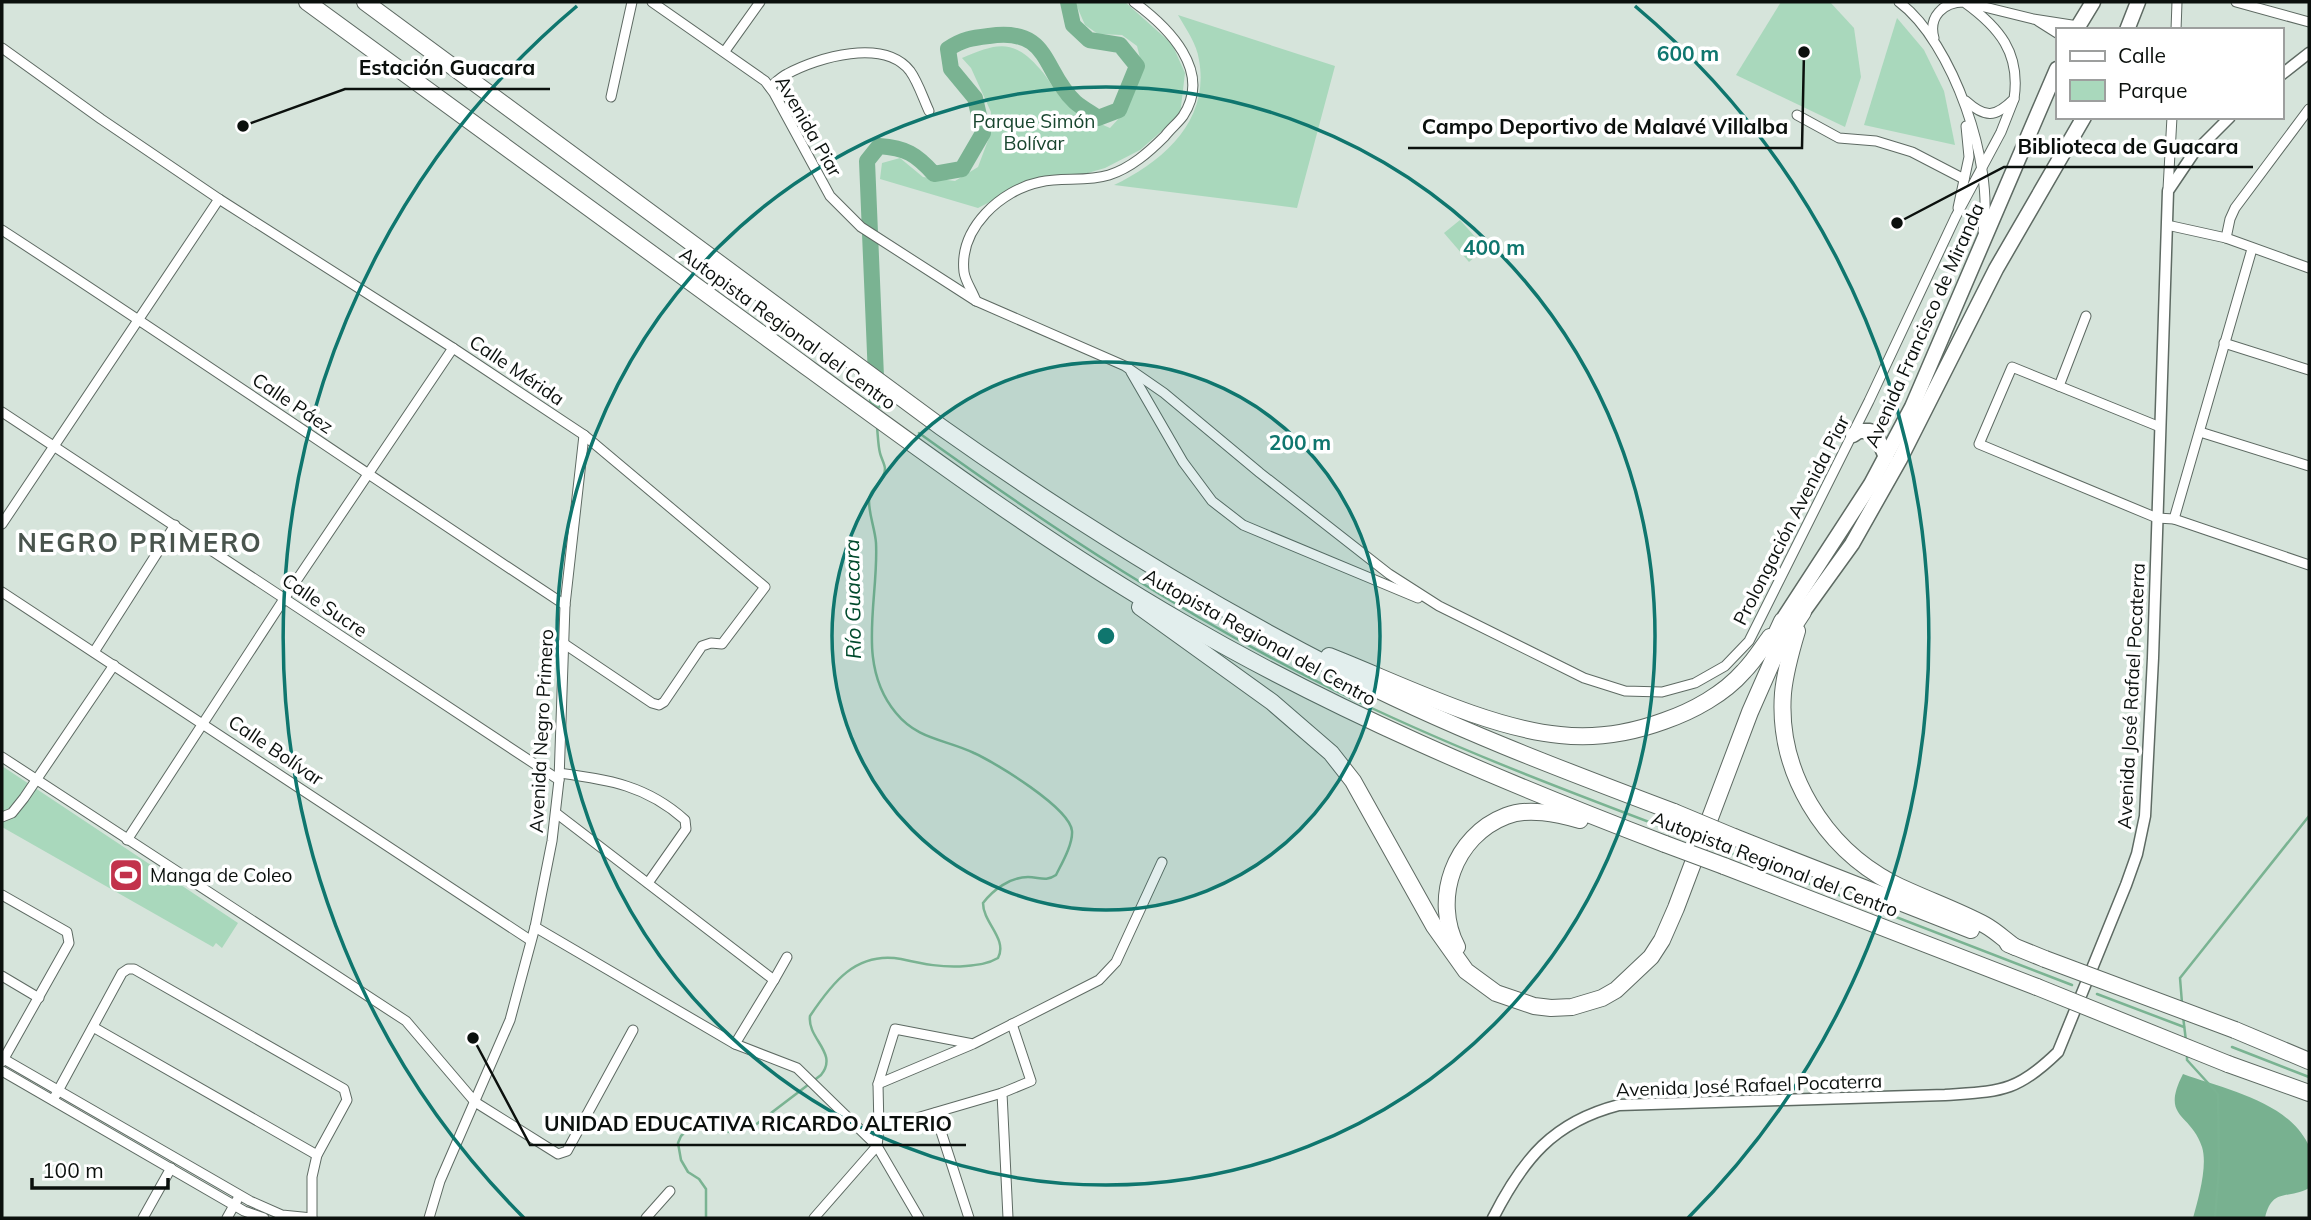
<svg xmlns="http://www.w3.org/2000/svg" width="2311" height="1220" font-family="Mulish,sans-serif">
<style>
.green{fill:#a9d8bc}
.forest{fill:#78b190}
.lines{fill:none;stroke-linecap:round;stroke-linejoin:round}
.stream{stroke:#7ab392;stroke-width:2.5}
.river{stroke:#7ab392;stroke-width:16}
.minor-casing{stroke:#5e6a63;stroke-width:11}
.tertiary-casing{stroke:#5e6a63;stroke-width:13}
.primary-casing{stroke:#5e6a63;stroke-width:17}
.motorway-casing{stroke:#5e6a63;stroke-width:18}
.minor{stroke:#fff;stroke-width:9}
.tertiary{stroke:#fff;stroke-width:10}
.primary{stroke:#fff;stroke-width:14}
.motorway{stroke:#fff;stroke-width:16}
.motorway-bridge-casing{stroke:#5e6a63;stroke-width:18;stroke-linecap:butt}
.motorway-bridge{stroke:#fff;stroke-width:16}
.ring{fill:none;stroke:#0f766e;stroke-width:3.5}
.labels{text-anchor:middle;stroke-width:7;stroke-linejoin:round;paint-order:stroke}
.park-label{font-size:19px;fill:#19462f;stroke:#fff}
.street-label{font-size:19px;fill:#0b100d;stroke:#fff}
.poi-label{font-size:19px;fill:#0b100d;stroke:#fff;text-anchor:start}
.water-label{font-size:21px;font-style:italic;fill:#004a2c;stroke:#fff}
.district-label{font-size:26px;font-weight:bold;letter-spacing:2px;fill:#49544d;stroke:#fff}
.centre{fill:#0f766e;stroke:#fff;stroke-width:3.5}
.ring-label{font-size:21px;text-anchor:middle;font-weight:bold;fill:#0f766e;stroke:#fff;stroke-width:7;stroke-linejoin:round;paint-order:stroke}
.leader{fill:none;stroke:#0b100d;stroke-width:2.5}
.callout-dot{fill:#0b100d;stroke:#fff;stroke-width:2.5}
.callout-label{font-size:21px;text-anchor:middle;font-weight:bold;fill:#0b100d;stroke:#fff;stroke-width:7;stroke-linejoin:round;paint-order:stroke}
</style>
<rect width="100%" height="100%" fill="#d6e4db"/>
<g class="green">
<path d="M 1075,2 L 1125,2 L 1172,44 L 1185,73 L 1180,115 L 1140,150 L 1105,168 L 1081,175 L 1039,177 L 978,208 L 880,179 L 882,163 L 900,158 L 923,177 L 955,181 L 978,167 L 990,135 L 991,112 L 971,68 L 962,58 C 997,43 1013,38 1040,69 C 1049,79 1054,91 1063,100 C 1078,113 1093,121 1110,128 L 1121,116 L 1143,70 L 1137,46 L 1122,35 L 1098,34 L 1085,25 Z"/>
<polygon points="1781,2 1830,2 1854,28 1861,77 1845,127 1736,75"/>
<path d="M 1178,15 L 1335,66 L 1297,208 L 1114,185 C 1164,161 1210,120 1199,60 C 1197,44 1186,29 1178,15 Z"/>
<polygon points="1897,18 1924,50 1944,91 1955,145 1864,125"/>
<polygon points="1460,220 1485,248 1469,262 1444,233"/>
<polygon points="2,766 238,923 222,948 216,943 213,947 2,827"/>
</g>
<path class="forest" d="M 2183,1074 C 2224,1089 2287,1101 2308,1144 C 2311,1155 2309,1176 2309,1188 C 2288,1200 2272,1187 2265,1218 L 2193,1218 C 2198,1200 2208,1166 2202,1147 C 2191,1112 2160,1119 2183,1074 Z"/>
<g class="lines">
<g class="stream">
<polyline points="877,401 877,410"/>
<path d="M 919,433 C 1052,529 1189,619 1336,691 C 1446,745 1559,788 1673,831"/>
<polyline points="1720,849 2072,985"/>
<polyline points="2097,994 2184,1027"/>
<polyline points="2182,1003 2180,978 2309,816"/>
<polyline points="2183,1016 2186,1041"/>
<polyline points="2232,1047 2309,1077"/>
<polyline points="2187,1055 2187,1060 2218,1094 2219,1169 2215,1218"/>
<path d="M 706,1218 L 706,1189 L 699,1179 L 688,1172 L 681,1160 L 678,1143 L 681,1136 L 686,1131 L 695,1128 L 730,1132 L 750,1129 L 821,1075 C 839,1053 807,1039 810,1016 C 832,983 856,951 901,959 C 923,964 943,968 966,966 C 977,965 988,964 998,958 C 1008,939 983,923 983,903 C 993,890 1010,877 1028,877 C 1039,877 1046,882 1056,875 C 1062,863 1073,844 1072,831 C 1070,808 996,763 974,753 C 945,739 918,740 896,713 C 855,664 879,600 876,543 C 875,529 869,515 869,501 C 869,488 885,482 885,469 C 885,464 881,458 880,453 C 878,445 878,436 877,427"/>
</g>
<path class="river" d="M 877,401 L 867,161 L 879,146 C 906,148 916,154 934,174 L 962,169 L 983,133 L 975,98 L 951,69 L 948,49 C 963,39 972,38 989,36 C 1051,27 1042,71 1075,102 C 1082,108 1091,113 1098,118 L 1119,110 L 1137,66 L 1120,45 L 1089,40 L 1073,25 L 1068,2"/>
<g class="minor-casing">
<g id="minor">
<polyline points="652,2 765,81 774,93 830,196 861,227 976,301 1125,366 1164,393 1260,473 1389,574 1439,606 1584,678 1625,691 1662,692 1695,683 1725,666 1749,641 1869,401 1956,216 2001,132 2014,99"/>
<path d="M 1899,2 C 1953,42 1995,166 1983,231"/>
<polyline points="2236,2 2309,22"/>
<polyline points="1968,3 2033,19 2078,26"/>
<polyline points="2038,21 2057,33"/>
<polyline points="2176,30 2177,2"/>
<path d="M 1934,38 C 1928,17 1943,2 1964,2 C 1999,27 2021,53 2014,99 C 1995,118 1985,118 1966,101"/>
<polyline points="2,48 101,119 219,199 453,348 584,435 765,587 722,644 711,643 702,646 664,702 659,705 652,703 563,643"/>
<polyline points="725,51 760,2"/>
<path d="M 770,87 C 775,83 781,77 787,74 C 818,57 884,38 910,71 C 918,82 923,98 929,111"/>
<polyline points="611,97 632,2"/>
<polyline points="1797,115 1839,138 1876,141 1912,152 1964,179"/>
<polyline points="2168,189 2172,117"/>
<polyline points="1958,208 1969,157 1966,126"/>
<polyline points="2167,225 2226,238 2309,268"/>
<path d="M 2,230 C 191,353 377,481 565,605"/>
<polyline points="2226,238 2230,219 2235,208 2309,109"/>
<path d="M 976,301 C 973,292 965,281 964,272 C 959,228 1001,190 1040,182 C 1062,177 1087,182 1109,175 C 1131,168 1149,152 1165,136 C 1170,129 1178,123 1183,116 C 1213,71 1168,27 1134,2"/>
<polyline points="2224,343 2309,370"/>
<polyline points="1131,372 1183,462 1212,501 1243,525 1418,598"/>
<polyline points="2059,386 2086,316"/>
<polyline points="2,412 559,780"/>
<polyline points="2160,427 2012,367 1979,444 2157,518 2174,519 2309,565"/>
<polyline points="2200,432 2309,466"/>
<polyline points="2174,519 2252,249"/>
<polyline points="2,524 219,199"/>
<polyline points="2,592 530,940"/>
<polyline points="94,652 175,525"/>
<polyline points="2,757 406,1021 475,1102 558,1154 567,1151 633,1030"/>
<path d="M 559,773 C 609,780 646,785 685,820 L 686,829 L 648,883"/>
<polyline points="556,813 774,980 735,1044"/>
<polyline points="2,817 12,813 24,798 114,665"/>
<polyline points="127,840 284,599 453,348"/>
<polyline points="2,895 67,932 69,943 2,1062"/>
<polyline points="535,927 735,1044 797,1068 877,1146 919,1218"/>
<polyline points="2,976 39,998"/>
<polyline points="774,980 787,957"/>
<polyline points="93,1027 317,1155"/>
<polyline points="973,1044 895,1029 878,1084 973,1044 1099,980 1116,962 1162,862"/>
<polyline points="2,1058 250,1201 282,1215 312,1218"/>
<polyline points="2,1071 244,1211 264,1218"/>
<polyline points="878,1084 879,1129 1002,1093"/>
<polyline points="53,1100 122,973 128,969 134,969 344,1089 347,1100 317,1155 312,1177 312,1218"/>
<polyline points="935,1113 969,1218"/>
<polyline points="143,1218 171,1168"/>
<polyline points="227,1218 237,1200"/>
<polyline points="429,1218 440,1181 510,1020 535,927 552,841 559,780 565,605 584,435"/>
<polyline points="646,1218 670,1191"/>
<polyline points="814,1218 877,1146 879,1129"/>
<polyline points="1008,1218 1002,1093 1031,1081 1012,1024"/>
</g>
</g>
<g class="tertiary-casing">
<g id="tertiary">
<polyline points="2281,75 2309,53"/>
<path d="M 1493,1218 C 1523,1159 1553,1122 1619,1105 L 1945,1095 C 2000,1091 2016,1093 2058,1052 L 2126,885 L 2137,854 L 2145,816 L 2153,658 L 2168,191 L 2193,154 L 2230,117"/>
</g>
</g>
<g class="primary-casing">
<g id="primary">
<polyline points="2076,30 2093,2"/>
<polyline points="2127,30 2138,2"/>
<polyline points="1853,435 1859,431 1870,431 1879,441 1886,457"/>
<polyline points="1803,612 1852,544 1900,459 1996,269 2084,117"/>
<polyline points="1782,621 1871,484 1912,407 2057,69"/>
</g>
</g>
<g class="motorway-casing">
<g id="motorway">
<path d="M 307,2 C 459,113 611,224 763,335 C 900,435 1035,537 1182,622 C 1337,712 1498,780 1665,844"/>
<path d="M 365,2 L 941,427 C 1068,517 1199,599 1338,670 C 1446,726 1560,769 1674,812"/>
<polyline points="1140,607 1272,702 1331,753 1353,781 1434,926 1466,971 1496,993 1534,1006 1551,1008 1572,1007 1602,998 1616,990 1651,957 1662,940 1676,908 1750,712 1776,653 1803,612"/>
<path d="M 1797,631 C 1791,651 1785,672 1783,693 C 1777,772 1824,847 1892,883 C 1922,898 1955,909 1985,925 C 1996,931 2005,940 2015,947"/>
<polyline points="1769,649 1782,621"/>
<path d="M 1329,656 C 1398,683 1487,728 1560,735 C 1595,739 1631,733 1664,721 C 1693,711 1724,694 1744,671 C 1754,661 1762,648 1770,637"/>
<polyline points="1734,837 1971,930"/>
<polyline points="1724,866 2037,987"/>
<polyline points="2008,944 2045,959"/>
<path d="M 1457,947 C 1432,899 1454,836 1506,816 C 1528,807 1558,814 1580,820"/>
<polyline points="2235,1030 2309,1061"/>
<polyline points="2228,1064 2309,1093"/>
</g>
</g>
<use href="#minor" class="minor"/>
<use href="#tertiary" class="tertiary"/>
<use href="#primary" class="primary"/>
<use href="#motorway" class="motorway"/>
<g class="motorway-bridge-casing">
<g id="motorway-bridge">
<polyline points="1674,812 1734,837"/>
<polyline points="1665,844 1724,866"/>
<polyline points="2045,959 2235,1030"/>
<polyline points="2037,987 2228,1064"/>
</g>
</g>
<use href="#motorway-bridge" class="motorway-bridge"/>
</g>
<circle cx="1106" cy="636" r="274" fill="#0f766e" fill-opacity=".12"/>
<g class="ring">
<circle cx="1106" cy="636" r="274"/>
<circle cx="1106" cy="636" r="549"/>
<path d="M524 1218A823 823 0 0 1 577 6M1635 6A823 823 0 0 1 1688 1218"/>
</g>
<defs>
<g id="stadium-square" transform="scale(1.75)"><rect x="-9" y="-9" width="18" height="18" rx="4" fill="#c2324b" stroke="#fff"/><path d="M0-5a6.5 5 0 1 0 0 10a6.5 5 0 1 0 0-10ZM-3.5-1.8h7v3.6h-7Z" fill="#fff"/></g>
</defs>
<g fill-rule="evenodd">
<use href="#stadium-square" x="126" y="875"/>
</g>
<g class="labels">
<g class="park-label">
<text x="1034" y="128">Parque Simón<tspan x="1034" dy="22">Bolívar</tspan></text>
</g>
<g class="street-label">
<text transform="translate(809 126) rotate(60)" y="7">Avenida Piar</text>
<text transform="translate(1924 325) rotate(-66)" y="7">Avenida Francisco de Miranda</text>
<text transform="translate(788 328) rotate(36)" y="7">Autopista Regional del Centro</text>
<text transform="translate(517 370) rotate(34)" y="7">Calle Mérida</text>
<text transform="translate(293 403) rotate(34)" y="7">Calle Páez</text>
<text transform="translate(1791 520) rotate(-63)" y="7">Prolongación Avenida Piar</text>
<text transform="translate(325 605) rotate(34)" y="7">Calle Sucre</text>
<text transform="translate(1260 637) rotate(29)" y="7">Autopista Regional del Centro</text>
<text transform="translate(2131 696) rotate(-87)" y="7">Avenida José Rafael Pocaterra</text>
<text transform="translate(541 731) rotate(-87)" y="7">Avenida Negro Primero</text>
<text transform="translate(276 750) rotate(34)" y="7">Calle Bolívar</text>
<text transform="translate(1775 864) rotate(21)" y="7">Autopista Regional del Centro</text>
<text transform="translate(1749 1085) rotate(-2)" y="7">Avenida José Rafael Pocaterra</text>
</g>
<g class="poi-label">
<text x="150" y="882">Manga de Coleo</text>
</g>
<g class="water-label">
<text transform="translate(853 599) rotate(-91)" y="7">Río Guacara</text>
</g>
<g class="district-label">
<text x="140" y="552">NEGRO PRIMERO</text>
</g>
</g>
<circle cx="1106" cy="636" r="10" class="centre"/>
<g class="ring-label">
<text x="1688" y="61">600 m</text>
<text x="1494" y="255">400 m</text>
<text x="1300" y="450">200 m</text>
</g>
<path class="leader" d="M243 126L345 89H550M1804 52L1802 148H1408M1897 223L2004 167H2253M473 1038L530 1145H966"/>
<g class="callout-dot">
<circle cx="243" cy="126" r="7"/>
<circle cx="1804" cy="52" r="7"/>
<circle cx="1897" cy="223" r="7"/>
<circle cx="473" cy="1038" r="7"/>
</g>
<g class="callout-label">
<text x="447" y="75">Estación Guacara</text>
<text x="1605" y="134">Campo Deportivo de Malavé Villalba</text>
<text x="2128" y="154">Biblioteca de Guacara</text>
<text x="748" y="1131">UNIDAD EDUCATIVA RICARDO ALTERIO</text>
</g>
<rect width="2311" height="1220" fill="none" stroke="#0b100d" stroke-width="7"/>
<rect x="2056" y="28" width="228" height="91" fill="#ffffff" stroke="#9d9f9e" stroke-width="2"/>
<rect x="2070" y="51" width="35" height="10" fill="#ffffff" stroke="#9d9f9e" stroke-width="2"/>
<text x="2118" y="63" font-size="21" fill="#0b100d">Calle</text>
<rect x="2070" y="80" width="35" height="21" fill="#a9d8bc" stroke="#9d9f9e" stroke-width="2"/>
<text x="2118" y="98" font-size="21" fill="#0b100d">Parque</text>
<path d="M32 1178v10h136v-10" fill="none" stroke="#0b100d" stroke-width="3.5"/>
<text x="42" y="1178" font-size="21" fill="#0b100d" stroke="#ffffff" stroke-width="5" paint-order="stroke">100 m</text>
</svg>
